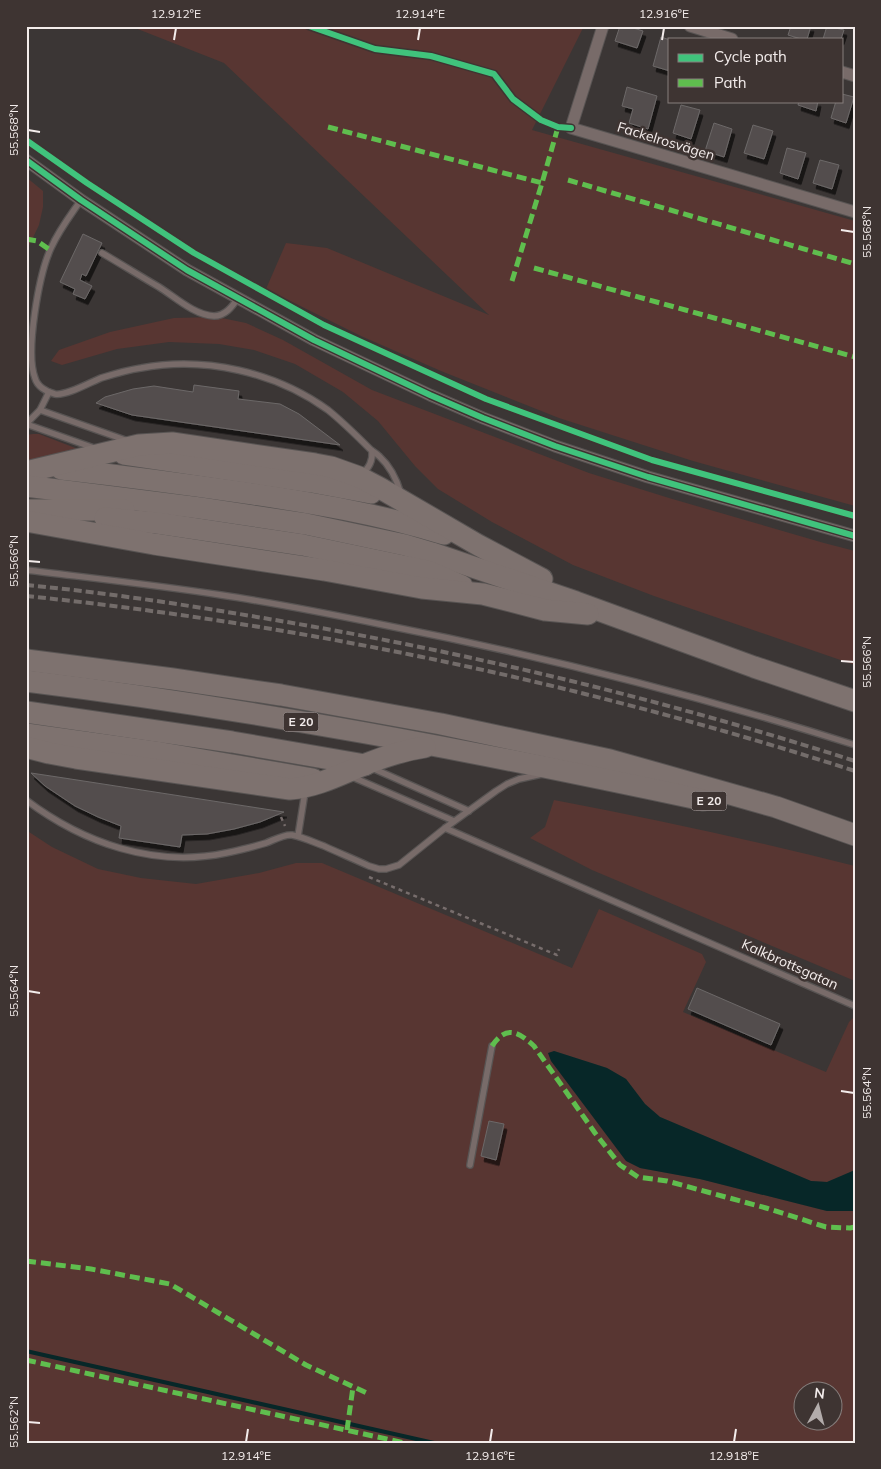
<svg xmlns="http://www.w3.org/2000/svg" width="881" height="1469" font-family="Mulish,sans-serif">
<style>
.green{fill:#583632;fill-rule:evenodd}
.water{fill:#072728}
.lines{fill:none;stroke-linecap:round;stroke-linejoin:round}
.stream{stroke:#072728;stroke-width:4}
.building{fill:#534e4d;stroke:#6c6868;filter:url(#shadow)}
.service-casing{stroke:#585453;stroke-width:8}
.minor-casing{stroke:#585453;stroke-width:13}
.motorway-casing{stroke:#585453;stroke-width:23}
.path{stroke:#776d6c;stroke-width:2.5;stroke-dasharray:4 4;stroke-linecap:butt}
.service{stroke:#786b69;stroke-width:5.5}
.minor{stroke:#786b69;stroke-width:11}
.motorway{stroke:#7e726f;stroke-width:21}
.rail{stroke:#736c6a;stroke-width:4;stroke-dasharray:8 4;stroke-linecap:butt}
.quiet{stroke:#5fbe4e;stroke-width:5;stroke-dasharray:10 5;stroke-linecap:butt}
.cycleway-casing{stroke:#3e3432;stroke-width:9}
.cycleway{stroke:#40c37c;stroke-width:6}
.ticks{fill:none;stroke:#f3eceb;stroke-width:2}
.labels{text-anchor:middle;stroke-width:5;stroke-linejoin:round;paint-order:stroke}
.shield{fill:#3e3432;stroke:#bdb5b4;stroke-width:1}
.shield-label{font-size:12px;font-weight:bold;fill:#f3eceb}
.street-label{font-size:14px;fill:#f3eceb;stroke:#3e3432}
.neatline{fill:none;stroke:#f3eceb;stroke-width:2}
.ticks-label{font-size:12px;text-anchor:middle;fill:#f3eceb}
</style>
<defs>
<filter id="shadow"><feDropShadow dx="3" dy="5.5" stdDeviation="0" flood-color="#0009"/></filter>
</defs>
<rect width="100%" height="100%" fill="#3b3635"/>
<g class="green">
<polygon points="130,26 584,26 532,130 855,221 855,506 693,461 559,418 441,371 361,336 266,289 286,243 327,248 489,315 224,63"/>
<polygon points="26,177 43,191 43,207 39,225 26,252"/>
<polygon points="217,317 246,323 283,340 372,390 589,473 669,498 824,543 855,551 855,665 654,596 573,565 492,522 438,489 415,466 378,421 343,392 295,364 254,350 219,344 169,342 117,349 62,365 51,361 59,350 110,332 174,318"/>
<polygon points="33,434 39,434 78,449 26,463 26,435"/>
<path d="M 554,800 C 655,819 755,841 855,866 L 855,981 L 592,870 L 530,838 L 545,827 Z"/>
<path d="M 26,830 L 52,847 L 98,869 L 141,878 L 196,884 L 259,873 L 296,863 L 322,863 L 572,968 L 599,909 L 702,954 L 706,962 L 683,1012 L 826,1072 L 849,1022 L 855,1016 L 855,1170 L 827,1182 L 811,1181 L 660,1117 L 645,1104 L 626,1079 L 607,1068 L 554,1051 L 640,1168 L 700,1179 L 827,1211 L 855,1211 L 855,1443 L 33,1443 L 26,1441 ZM 804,1392 L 834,1392 L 834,1422 L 804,1422 Z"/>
</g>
<polygon class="water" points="554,1051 607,1068 626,1079 645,1104 660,1117 811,1181 827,1182 855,1170 855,1211 827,1211 700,1179 640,1168 626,1161 551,1061 548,1053"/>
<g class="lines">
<polyline class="stream" points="26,1351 434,1443"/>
</g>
<g class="building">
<polygon points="620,26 627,26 643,31 637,48 615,41"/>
<polygon points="791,26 811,26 807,39 801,39 788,35"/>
<polygon points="827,26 844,30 841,39 823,39"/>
<polygon points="661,37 670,40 670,71 653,66"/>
<polygon points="627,87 657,96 648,129 629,123 633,109 622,106"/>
<polygon points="842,94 854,97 846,123 831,118 836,101 842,101"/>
<polygon points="799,101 818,101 816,111 798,105"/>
<polygon points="681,105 700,110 691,139 673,133"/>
<polygon points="714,123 732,129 724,157 705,151"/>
<polygon points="753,125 773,131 764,159 744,153"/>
<polygon points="787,148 806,153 798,179 780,173"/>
<polygon points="820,160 839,165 832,189 813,183"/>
<polygon points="83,234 102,243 86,276 82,274 80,280 92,286 85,299 73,294 75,289 60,282"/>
<polygon points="194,385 239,391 238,399 280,404 299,414 340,445 132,415 96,403 105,397 133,389 154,386 193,392"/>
<polygon points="31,773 64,778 284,812 260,822 234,829 207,834 182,835 180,847 119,838 121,826 98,817 75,806 45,786"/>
<polygon points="697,988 780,1024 771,1045 688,1009"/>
<polygon points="489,1121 504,1124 496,1160 481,1156"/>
</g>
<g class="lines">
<g class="service-casing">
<g id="service">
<path d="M 81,200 C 70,216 59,230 51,248 C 39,274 25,352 35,378 C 37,386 46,392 55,394 C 66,396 89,383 101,378 C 114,374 127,370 141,368 C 205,356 275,372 328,410 C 343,422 356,435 370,449 C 372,451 376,453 379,456 C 390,466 397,480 401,494"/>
<path d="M 102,253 C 121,264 140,276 159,287 C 175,297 194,315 214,316 C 225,316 232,307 238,298"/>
<polyline points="40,410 128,441"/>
<polyline points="26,424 94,448"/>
<polyline points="26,424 40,410 49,392"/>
<path d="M 362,475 C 369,467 373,461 372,451"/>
<path d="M 26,570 C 91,578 156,585 221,595 C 275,603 330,614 384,625 C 543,656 700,696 855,745"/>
<polyline points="372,768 469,811"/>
<polyline points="350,776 454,821"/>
<path d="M 26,800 C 83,843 154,868 226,853 C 240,850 253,847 266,843 C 274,840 284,834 292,835 C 303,837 313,842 324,846 C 339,853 354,859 369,866 L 379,869 L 386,869 L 399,865 L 445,828 L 496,791 L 507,784 L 519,779 L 542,774"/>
<polyline points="445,828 855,1006"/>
<polyline points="298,836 305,792"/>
<polyline points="470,1165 492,1046"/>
</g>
</g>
<g class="minor-casing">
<g id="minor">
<polyline points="603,26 571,128 855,212"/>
<polyline points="690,26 732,39"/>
<polyline points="842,72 855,76"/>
<polyline points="26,160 81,200 187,270 314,340 430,395 483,418 555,446 648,477 855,536"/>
</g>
</g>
<g class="motorway-casing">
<g id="motorway">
<polyline points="124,454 312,482 371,493"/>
<path d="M 61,469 C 123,476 184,484 246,493 C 313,503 379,514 444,534"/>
<polyline points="26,472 139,445 172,443 315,464 331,467 359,477 380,488 478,545 542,579"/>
<polyline points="26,486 200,508 306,524 405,545 432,553 576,602 754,667 855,701"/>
<polyline points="26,510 124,510"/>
<polyline points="105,518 157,523 303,545 427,571 462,586"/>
<polyline points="26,521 154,544 324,570 422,588 483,594 545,610 588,614"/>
<polyline points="26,660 173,679 281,695 441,724 610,760 776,807 855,835"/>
<path d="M 26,681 C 254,709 479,752 703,800"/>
<polyline points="26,712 232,742 365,765"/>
<polyline points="26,734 162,753 313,779"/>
<path d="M 26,747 L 49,753 L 76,758 L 290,789 C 317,787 341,774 366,764 C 386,756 405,750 425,747"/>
</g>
</g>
<g class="path">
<polyline points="281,817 285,826"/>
<polyline points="369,877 557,955 559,949"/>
</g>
<use href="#service" class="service"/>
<use href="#minor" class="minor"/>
<use href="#motorway" class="motorway"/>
<g class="rail">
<path d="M 26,585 C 110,593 193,606 275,620 C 471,653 665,700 855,761"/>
<path d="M 26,596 C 308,625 585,684 855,771"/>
</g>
<g class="quiet">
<polyline points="328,127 542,183"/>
<polyline points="568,180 855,264"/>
<polyline points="26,239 37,241 50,250"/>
<polyline points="534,268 855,357"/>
<polyline points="512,281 542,183 558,127"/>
<path d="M 492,1046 C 506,1025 518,1031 534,1046 L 595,1133 L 620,1165 L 638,1177 L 667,1181 L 766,1208 L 826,1227 L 850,1228 L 855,1227"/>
<polyline points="26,1261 91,1269 170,1284 306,1365 369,1394"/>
<polyline points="26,1360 405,1443"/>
<polyline points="347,1430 353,1387"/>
</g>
<g class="cycleway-casing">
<g id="cycleway">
<polyline points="309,26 375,49 431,56 494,74 513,99 541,120 558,127 571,128"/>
<polyline points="26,140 87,183 194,253 324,325 486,399 652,460 855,516"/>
<polyline points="26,160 81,200 187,270 314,340 430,395 483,418 555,446 648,477 855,536"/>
</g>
</g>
<use href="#cycleway" class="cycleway"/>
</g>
<path class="ticks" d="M 174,40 L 176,28M 418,40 L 420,28M 662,40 L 664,28M 28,130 L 40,132M 841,230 L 854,232M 28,561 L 40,562M 841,661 L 854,662M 28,991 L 40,993M 841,1091 L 854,1093M 28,1422 L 40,1423M 246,1442 L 248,1429M 490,1442 L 492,1429M 734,1442 L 736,1429"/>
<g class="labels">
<g class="shield">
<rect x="283.5" y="712.5" width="35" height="19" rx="4"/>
<rect x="691.5" y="791.5" width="35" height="19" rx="4"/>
</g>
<g class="shield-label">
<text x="301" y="726">E 20</text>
<text x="709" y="805">E 20</text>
</g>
<g class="street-label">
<text transform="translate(666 141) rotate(17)" y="5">Fackelrosvägen</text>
<text transform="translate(790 964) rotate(24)" y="5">Kalkbrottsgatan</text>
</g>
</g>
<rect width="881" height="1469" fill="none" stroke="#3e3432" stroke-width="55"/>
<rect x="668" y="38" width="175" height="65" fill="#3e3432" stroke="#867e7c"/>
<rect x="678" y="54" width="25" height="8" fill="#40c37c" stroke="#867e7c"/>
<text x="714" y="62" font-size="15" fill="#f3eceb">Cycle path</text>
<rect x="678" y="79" width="25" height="8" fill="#5fbe4e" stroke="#867e7c"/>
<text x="714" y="88" font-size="15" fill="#f3eceb">Path</text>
<g transform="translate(818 1406) rotate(7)"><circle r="24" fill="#3e3432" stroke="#867e7c"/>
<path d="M0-4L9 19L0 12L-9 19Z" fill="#b3acab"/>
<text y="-8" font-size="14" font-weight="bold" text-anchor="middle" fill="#f3eceb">N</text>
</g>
<rect x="28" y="28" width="826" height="1414" class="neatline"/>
<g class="ticks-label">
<text x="176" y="18">12.912°E</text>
<text x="420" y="18">12.914°E</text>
<text x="664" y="18">12.916°E</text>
<text transform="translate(14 130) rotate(-90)" y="4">55.568°N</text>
<text transform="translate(867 232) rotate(-90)" y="4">55.568°N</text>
<text transform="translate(14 561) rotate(-90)" y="4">55.566°N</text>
<text transform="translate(867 662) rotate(-90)" y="4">55.566°N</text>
<text transform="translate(14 991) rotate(-90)" y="4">55.564°N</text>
<text transform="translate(867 1093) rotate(-90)" y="4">55.564°N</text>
<text transform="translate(14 1422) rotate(-90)" y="4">55.562°N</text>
<text x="246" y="1460">12.914°E</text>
<text x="490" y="1460">12.916°E</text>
<text x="734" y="1460">12.918°E</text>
</g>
</svg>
